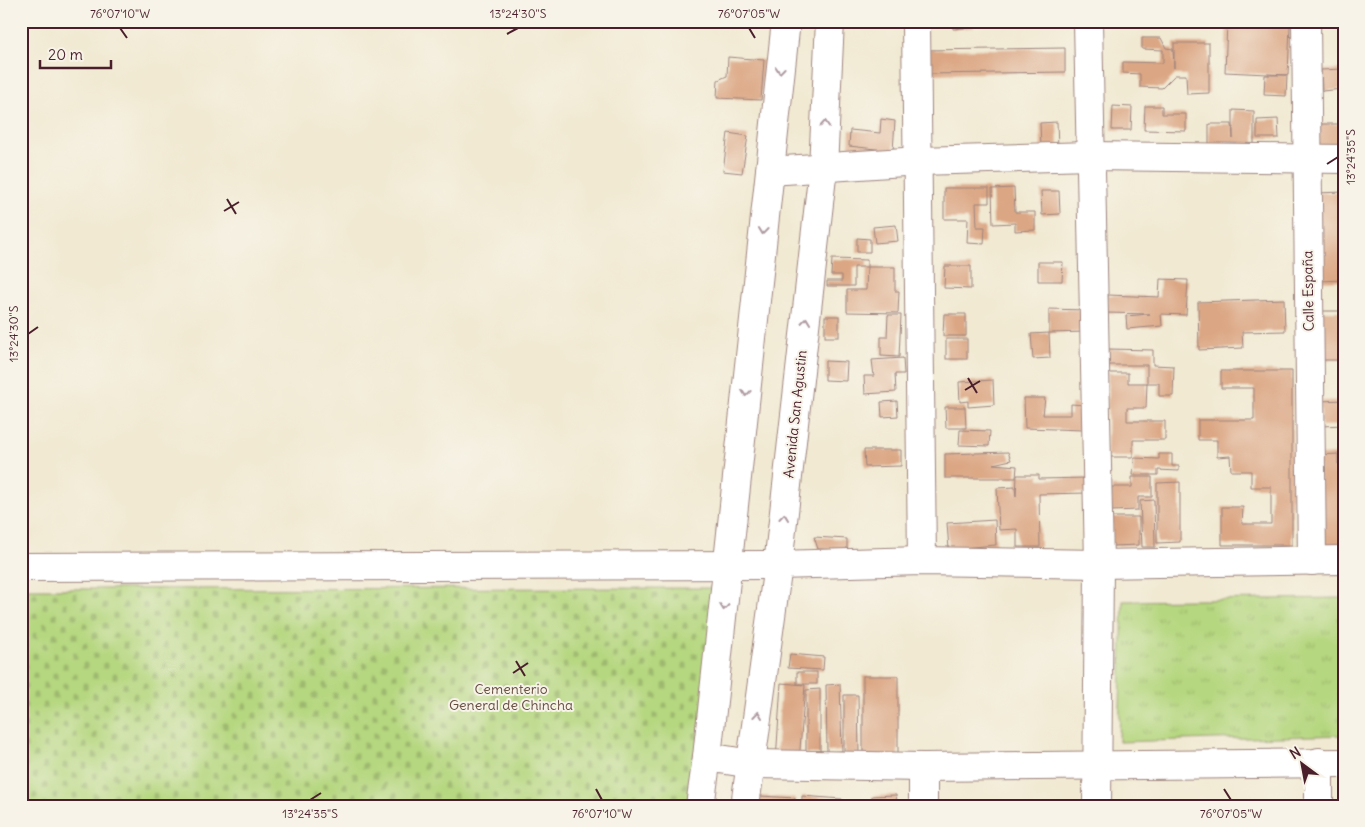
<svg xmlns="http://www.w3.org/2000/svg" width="1365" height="827" font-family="Delius,sans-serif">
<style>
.grass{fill:url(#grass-tufts);stroke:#807b55}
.cemetery{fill:url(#cemetery-stones);stroke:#807b55}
.pitch{fill:#b5d77f;stroke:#807b55}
.building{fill:#dba683}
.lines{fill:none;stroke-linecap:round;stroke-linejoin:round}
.minor-casing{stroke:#9e847e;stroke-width:30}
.minor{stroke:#fff;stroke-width:28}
.oneway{stroke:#ae9aa0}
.ticks{fill:none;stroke:#4a1f2b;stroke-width:2}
.labels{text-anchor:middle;stroke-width:4;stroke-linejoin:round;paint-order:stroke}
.street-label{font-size:14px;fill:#4a1f2b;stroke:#f7f3e8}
.park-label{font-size:14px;fill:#654d40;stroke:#f7f3e8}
.neatline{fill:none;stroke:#4a1f2b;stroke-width:2}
.ticks-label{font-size:12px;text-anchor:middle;fill:#4a1f2b}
</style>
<defs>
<pattern id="grass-tufts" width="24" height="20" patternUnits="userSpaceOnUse" patternTransform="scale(1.25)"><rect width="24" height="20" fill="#b5d77f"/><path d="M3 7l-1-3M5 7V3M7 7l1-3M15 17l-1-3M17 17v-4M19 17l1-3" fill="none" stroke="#9db86e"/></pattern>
<pattern id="cemetery-stones" width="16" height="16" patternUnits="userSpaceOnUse" patternTransform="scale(1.25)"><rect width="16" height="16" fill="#b5d77f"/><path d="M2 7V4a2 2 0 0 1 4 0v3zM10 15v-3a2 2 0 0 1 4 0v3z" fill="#9db86e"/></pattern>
</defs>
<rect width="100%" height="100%" fill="#f7f3e8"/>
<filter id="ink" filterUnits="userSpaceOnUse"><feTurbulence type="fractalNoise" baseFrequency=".02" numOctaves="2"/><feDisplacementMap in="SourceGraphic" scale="10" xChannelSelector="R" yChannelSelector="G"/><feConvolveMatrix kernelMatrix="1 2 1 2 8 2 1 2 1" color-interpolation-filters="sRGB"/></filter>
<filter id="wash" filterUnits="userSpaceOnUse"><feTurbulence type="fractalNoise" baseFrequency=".0096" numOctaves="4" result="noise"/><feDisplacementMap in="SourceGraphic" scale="20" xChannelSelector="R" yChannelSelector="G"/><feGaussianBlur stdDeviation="1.12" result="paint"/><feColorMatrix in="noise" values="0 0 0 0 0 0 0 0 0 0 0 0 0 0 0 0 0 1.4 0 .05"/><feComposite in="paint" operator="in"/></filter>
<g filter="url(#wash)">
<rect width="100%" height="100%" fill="#f1e9d2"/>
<polygon class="grass" points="1344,598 1344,735 1119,742 1123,601"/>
<polygon class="cemetery" points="723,588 687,806 21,806 21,589"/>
<polygon class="pitch" points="25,412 30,520 21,520 21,413"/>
<g id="blocks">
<g class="building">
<polygon points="952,21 973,21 974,27 953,29"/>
<polygon points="1227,22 1290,25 1288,75 1225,72"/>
<polygon points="1142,38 1161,38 1166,48 1173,49 1174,68 1174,43 1209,43 1209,93 1187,94 1186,75 1175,75 1162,88 1140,87 1140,74 1123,73 1123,62 1163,63 1163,50 1142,49"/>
<polygon points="1065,48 1065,72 926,74 926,50"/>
<polygon points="728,57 764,60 761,100 717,98 718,80 727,76"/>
<polygon points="1342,69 1343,89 1322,91 1321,70"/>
<polygon points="1265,75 1287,75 1286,96 1264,95"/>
<polygon points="1113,106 1132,107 1131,130 1112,130"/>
<polygon points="1145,106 1162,106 1162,114 1186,114 1186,131 1144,130"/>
<polygon points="1233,110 1254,111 1254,148 1209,149 1209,124 1232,124 1233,139"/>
<polygon points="881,119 895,121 893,151 849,146 850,130 880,133"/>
<polygon points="1278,119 1279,138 1257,138 1257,120"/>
<polygon points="1057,122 1058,147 1041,147 1040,123"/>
<rect x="1319" y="124" width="25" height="25"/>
<polygon points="728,133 748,136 742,173 723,171"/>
<polygon points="944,188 989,188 989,203 976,203 977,227 985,227 984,244 967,243 968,219 944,219"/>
<polygon points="1014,188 1015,212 1035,212 1035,230 1015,231 1015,223 993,224 992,189"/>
<polygon points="1041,191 1059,191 1060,214 1042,215"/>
<polygon points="1344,192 1344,280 1318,281 1316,193"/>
<polygon points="896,225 898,241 875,243 873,227"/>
<polygon points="857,238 870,239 870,252 857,252"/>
<polygon points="832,259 867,260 867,267 895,267 895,291 899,291 898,313 847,312 847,290 866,290 867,267 854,267 854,286 827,286 827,281 842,281 842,275 831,275"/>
<polygon points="1038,262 1063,262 1062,281 1038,281"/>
<polygon points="945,266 971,266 971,289 944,288"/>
<polygon points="1160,279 1188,280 1186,315 1161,314 1162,326 1127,329 1126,316 1150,314 1107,313 1108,295 1159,297"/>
<polygon points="1284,299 1285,331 1242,332 1243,348 1199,350 1198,302"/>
<polygon points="1049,309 1085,310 1085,332 1049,333"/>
<polygon points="1318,311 1344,311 1344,360 1317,360"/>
<polygon points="944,314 966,314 966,336 943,336"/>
<polygon points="888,315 901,315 899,357 881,356 881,337 887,337"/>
<rect x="825" y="316" width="14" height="21"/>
<polygon points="1049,333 1050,358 1033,359 1031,334"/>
<rect x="946" y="339" width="21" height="20"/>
<polygon points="1108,349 1153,350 1153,365 1174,366 1173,396 1159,396 1159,383 1147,383 1147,365 1108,365"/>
<polygon points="903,358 904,374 895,374 896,392 865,394 864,376 874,376 872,360"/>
<polygon points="825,361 847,362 846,381 825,380"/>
<polygon points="1221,371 1292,371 1292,545 1222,545 1222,507 1243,507 1242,524 1271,524 1271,487 1251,487 1251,471 1231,471 1230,456 1217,457 1217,440 1198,440 1198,420 1254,420 1254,388 1221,388"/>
<polygon points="1108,373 1128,373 1128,383 1147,383 1146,408 1127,408 1127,421 1165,421 1165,440 1133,440 1133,457 1107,457"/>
<polygon points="993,380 994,405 968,407 968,401 960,402 959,382"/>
<polygon points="1024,398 1045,398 1043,415 1071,415 1071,404 1085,405 1084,430 1025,428"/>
<polygon points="1344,400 1344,425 1321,426 1321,401"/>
<polygon points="897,401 898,416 882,417 881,402"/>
<polygon points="945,407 965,407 966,428 946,428"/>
<polygon points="960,430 990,431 989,446 959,445"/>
<polygon points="864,450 901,450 901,466 865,467"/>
<polygon points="1008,452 1011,460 993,464 1017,466 1016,478 945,478 945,454"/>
<polygon points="1159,454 1172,454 1172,466 1179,466 1179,471 1158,470 1158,475 1133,475 1134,458 1159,459"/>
<polygon points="1338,454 1338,464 1344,464 1344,552 1321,553 1319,455"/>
<polygon points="1017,475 1039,475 1039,479 1088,478 1088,493 1039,494 1040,547 1017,547 1017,529 999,530 997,488 1015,487 1016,497"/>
<polygon points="1132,477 1152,477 1152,497 1138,497 1138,510 1111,511 1112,487 1132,487"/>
<polygon points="1180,482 1180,542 1157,543 1157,483"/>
<polygon points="1154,500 1155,547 1142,547 1140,501"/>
<polygon points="1112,517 1139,517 1139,545 1112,546"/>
<polygon points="995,520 996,545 949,549 947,523"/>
<polygon points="814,537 847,539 847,550 818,549"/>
<polygon points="790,654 824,657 823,670 788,668"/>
<rect x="797" y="672" width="20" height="12"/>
<rect x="863" y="676" width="35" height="81"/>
<polygon points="781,683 805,685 799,762 776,761"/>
<polygon points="840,684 842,751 827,752 826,685"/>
<polygon points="820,689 820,754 806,754 806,690"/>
<polygon points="844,695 858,695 859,755 844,755"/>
<polygon points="896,795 897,806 873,806 872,796"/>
<polygon points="760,796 795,798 794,806 759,806"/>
<polygon points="802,796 842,799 842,806 802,806"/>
</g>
</g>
</g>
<g filter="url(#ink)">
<use href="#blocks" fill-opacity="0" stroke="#9e847e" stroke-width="1"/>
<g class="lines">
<g class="minor-casing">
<g id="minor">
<polyline points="916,21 922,561"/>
<polyline points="1088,21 1099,564 1097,806"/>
<polyline points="1306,21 1312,561"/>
<polyline points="770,171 919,161 1090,156 1344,159"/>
<polyline points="21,567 778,565 922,561 1099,564 1344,560"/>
<polyline points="707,757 752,764 923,767 1344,763"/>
<polyline points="1319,762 1319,806"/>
<polyline points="923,767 923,806"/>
<polyline points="700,806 707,757 786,21"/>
<polyline points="745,806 778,565 823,168 830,21"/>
</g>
</g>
<use href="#minor" class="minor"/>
</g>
<defs><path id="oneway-chevron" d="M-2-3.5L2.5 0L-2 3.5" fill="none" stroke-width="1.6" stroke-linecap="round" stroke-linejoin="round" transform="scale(1.25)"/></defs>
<g class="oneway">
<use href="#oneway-chevron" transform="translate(780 70) rotate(96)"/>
<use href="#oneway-chevron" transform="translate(825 124) rotate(-87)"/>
<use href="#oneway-chevron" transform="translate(763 231) rotate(96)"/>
<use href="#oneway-chevron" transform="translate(806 321) rotate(-84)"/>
<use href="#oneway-chevron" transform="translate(746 393) rotate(96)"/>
<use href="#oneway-chevron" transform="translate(784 517) rotate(-84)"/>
<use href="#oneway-chevron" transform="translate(724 607) rotate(96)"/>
<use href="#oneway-chevron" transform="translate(758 715) rotate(-83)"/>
</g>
</g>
<path class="ticks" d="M 120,28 L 127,38M 749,28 L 755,38M 507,34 L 518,28M 1327,164 L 1338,157M 227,199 L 236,214M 224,211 L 239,202M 28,334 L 38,327M 968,378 L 977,393M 965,390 L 980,381M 516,661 L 525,676M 513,673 L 528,663M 596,789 L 602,800M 1224,789 L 1231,800M 310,800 L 321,793"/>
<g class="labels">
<g class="street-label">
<text transform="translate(1308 291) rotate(-91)" y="5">Calle España</text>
<text transform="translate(795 414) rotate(-84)" y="5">Avenida San Agustin</text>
</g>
<g class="park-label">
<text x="511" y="694">Cementerio<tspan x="511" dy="16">General de Chincha</tspan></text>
</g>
</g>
<rect width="1365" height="827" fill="none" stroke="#f7f3e8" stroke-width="55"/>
<g transform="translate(1302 764) rotate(328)" stroke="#f7f3e8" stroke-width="4" paint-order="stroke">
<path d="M0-4L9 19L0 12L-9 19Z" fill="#4a1f2b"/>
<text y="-8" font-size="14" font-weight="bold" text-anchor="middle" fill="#4a1f2b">N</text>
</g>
<path d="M40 60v8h71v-8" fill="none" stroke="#4a1f2b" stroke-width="2.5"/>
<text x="48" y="60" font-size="15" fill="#4a1f2b" stroke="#f7f3e8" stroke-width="4" paint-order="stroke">20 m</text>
<rect x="28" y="28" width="1310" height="772" class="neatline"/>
<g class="ticks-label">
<text x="120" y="18">76°07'10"W</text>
<text x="518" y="18">13°24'30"S</text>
<text x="749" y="18">76°07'05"W</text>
<text transform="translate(1351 157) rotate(-90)" y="4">13°24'35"S</text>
<text transform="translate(14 334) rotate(-90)" y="4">13°24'30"S</text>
<text x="310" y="818">13°24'35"S</text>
<text x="602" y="818">76°07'10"W</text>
<text x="1231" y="818">76°07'05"W</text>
</g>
</svg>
